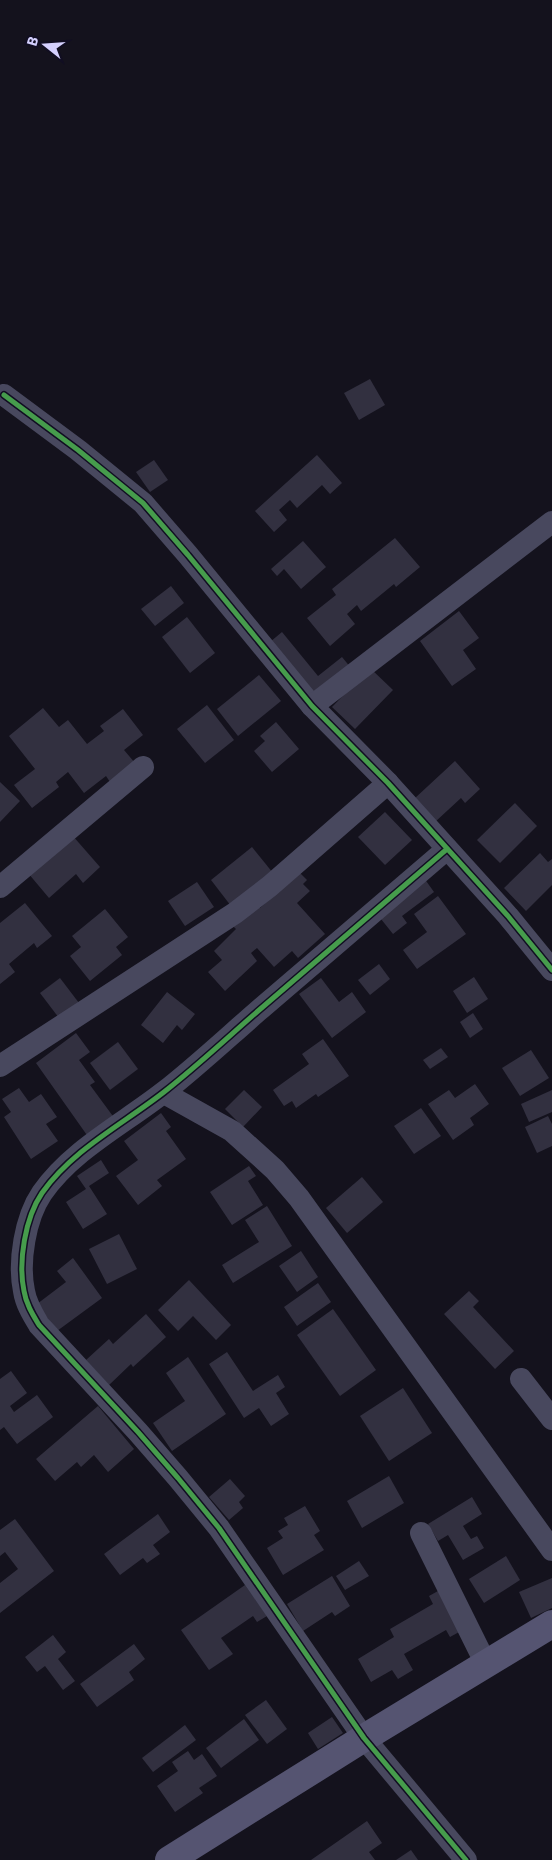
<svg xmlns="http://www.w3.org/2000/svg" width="552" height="1860" font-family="'Open Sans',sans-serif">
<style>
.building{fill:#323040}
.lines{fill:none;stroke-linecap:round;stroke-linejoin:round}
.street{stroke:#48485e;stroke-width:22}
.secondary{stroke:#555471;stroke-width:28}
.cycleway-casing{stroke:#110e22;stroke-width:8}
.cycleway{stroke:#469c4c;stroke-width:5}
</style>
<rect width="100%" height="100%" fill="#14121d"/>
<g class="building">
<polygon points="370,379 385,405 359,420 344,393"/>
<polygon points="317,455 342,483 330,494 322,485 297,508 290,500 279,510 287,520 274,532 255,511"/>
<polygon points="154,460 168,480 150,492 136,472"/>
<polygon points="395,538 420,567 396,587 394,584 361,611 357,605 347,614 355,624 330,646 307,618 336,595 332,589"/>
<polygon points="303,541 326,567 301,589 284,569 277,576 271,569"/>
<polygon points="171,586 184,603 155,626 141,609"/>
<polygon points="459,611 479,638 463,650 476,669 452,686 420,641"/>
<polygon points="187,617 215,653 190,673 162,637"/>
<polygon points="282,632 318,676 342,657 351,668 315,698 270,642"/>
<polygon points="370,668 393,690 355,729 332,707"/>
<polygon points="259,675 281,701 238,736 217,709"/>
<polygon points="207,705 234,740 205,763 177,729"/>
<polygon points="43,708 59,727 68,720 87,744 104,731 100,726 123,709 143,735 124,750 135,763 110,782 106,776 84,793 68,772 56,782 59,787 32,808 14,785 35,769 9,736"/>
<polygon points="276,722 299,749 272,772 254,751 265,741 260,736"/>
<polygon points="455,761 480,789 465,803 461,798 435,822 414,799"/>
<polygon points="0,782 20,801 0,822"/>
<polygon points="515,803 537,826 500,863 477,840"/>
<polygon points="385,812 412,840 385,865 358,837"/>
<polygon points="72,835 100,867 83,883 76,874 49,898 28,873"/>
<polygon points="252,847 273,873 231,906 211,880"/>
<polygon points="540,853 548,862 552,859 552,885 526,911 504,888"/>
<polygon points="299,872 307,880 303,884 310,891 297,903 325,934 298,958 292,951 274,967 257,948 251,953 257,961 225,991 208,972 222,960 214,951 236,929 231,924 254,902 260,908"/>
<polygon points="424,878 434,892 402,916 407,923 393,934 377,914"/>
<polygon points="197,882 214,907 185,926 168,901"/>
<polygon points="438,896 466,934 417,969 403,950 427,932 414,914"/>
<polygon points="25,903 52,936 37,948 34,943 9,964 15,972 0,984 0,923"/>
<polygon points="105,909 128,937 116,947 122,955 90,981 70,956 81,947 72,936"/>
<polygon points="379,964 390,979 370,995 358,980"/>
<polygon points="474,977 488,999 467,1013 453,991"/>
<polygon points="60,978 79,1003 59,1018 40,993"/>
<polygon points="321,978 339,1002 352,992 366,1012 332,1038 299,994"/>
<polygon points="167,992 195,1014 182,1030 177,1025 163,1043 141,1025"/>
<polygon points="473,1013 483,1029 470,1038 460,1022"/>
<polygon points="76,1033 90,1052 79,1060 95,1082 90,1085 115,1119 89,1138 36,1063"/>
<polygon points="323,1039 349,1076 318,1097 316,1094 296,1108 292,1101 284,1106 273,1090 309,1064 302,1054"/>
<polygon points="118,1042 138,1069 110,1090 90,1063"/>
<polygon points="441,1048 448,1057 430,1069 423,1060"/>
<polygon points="531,1050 549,1078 520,1096 502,1068"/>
<polygon points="475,1084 489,1104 470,1118 474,1125 453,1140 428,1104 449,1090 455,1098"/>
<polygon points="19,1088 29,1102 41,1094 57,1117 46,1124 58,1141 31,1159 4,1117 11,1112 2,1099"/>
<polygon points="244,1090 262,1107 243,1127 225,1109"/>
<polygon points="552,1090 552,1112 529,1122 521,1104"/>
<polygon points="421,1108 441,1136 414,1154 394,1126"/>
<polygon points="161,1113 171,1127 166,1131 186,1159 157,1180 162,1186 138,1205 116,1176 138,1160 124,1141"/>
<polygon points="548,1116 552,1124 552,1146 537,1153 525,1127"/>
<polygon points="101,1160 109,1173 89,1186 107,1214 83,1229 66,1202 86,1189 77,1176"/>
<polygon points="249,1166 256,1176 248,1181 263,1205 232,1225 210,1192"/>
<polygon points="362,1177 383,1202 347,1233 326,1208"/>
<polygon points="267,1206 292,1246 233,1283 222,1265 259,1242 245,1220"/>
<polygon points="119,1234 137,1269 107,1284 89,1249"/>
<polygon points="301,1251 318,1277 297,1292 279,1266"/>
<polygon points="73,1258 102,1298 57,1331 37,1304 66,1282 57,1271"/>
<polygon points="189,1280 231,1325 216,1340 193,1316 178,1331 158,1310"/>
<polygon points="318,1283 331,1302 297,1326 284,1307"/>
<polygon points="469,1291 479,1301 473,1307 514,1351 495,1369 444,1314"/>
<polygon points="333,1309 376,1370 340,1396 297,1335"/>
<polygon points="146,1314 166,1337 133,1367 131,1364 109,1385 86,1360 109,1339 113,1344"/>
<polygon points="227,1352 253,1391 278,1375 285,1387 276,1393 289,1414 271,1426 259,1408 244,1418 209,1364"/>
<polygon points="188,1357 226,1414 172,1451 153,1423 185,1401 166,1373"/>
<polygon points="11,1371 27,1393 10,1406 14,1412 37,1395 53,1417 17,1444 4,1427 0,1430 0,1379"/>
<polygon points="403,1388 432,1433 389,1461 360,1416"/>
<polygon points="98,1406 134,1449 108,1472 94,1455 81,1467 77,1462 55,1481 36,1459"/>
<polygon points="389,1476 404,1503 362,1528 347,1501"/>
<polygon points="230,1479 245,1496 239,1502 243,1508 229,1520 209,1497"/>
<polygon points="472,1497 482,1514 463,1526 471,1539 477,1536 484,1548 463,1560 448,1535 438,1541 428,1524"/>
<polygon points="305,1506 320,1531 314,1535 324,1550 283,1575 267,1548 283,1538 278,1531 288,1525 284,1518"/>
<polygon points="158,1514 170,1532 153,1545 160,1554 147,1563 143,1558 120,1575 104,1554"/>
<polygon points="15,1519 54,1571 0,1613 0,1583 18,1569 5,1552 0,1556 0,1530"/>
<polygon points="506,1556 520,1580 484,1603 469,1579"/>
<polygon points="359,1561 369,1576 345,1590 336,1576"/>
<polygon points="332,1576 350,1606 335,1616 332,1612 303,1631 287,1604"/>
<polygon points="552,1578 552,1608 531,1618 519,1592"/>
<polygon points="245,1585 267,1616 257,1622 253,1616 221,1638 233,1654 209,1670 181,1630"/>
<polygon points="438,1591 461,1631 450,1637 446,1630 404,1654 413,1670 398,1679 392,1670 371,1682 358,1659 394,1637 390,1629 433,1604 429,1596"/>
<polygon points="53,1635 66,1652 58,1659 75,1681 63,1690 45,1666 37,1672 25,1657"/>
<polygon points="134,1644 145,1659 129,1672 134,1680 97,1707 80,1684"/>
<polygon points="266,1700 287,1729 267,1744 245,1715"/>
<polygon points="332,1717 343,1733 318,1749 308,1733"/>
<polygon points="244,1719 259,1740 221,1768 206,1748"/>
<polygon points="185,1725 196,1740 153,1772 142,1758"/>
<polygon points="188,1751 194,1760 202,1754 217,1776 199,1788 203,1793 175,1812 157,1786 178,1771 172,1762"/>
<polygon points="367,1821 382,1843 369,1852 375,1860 311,1860"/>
<polygon points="411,1850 418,1860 396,1860"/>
</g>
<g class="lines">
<g class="street">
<polyline points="4,395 78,450 143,503 188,555 312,706 388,783 508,916 552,970"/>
<polyline points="312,706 552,522"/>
<path d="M 447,849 C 384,903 321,957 258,1011 C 227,1038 196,1067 164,1092 C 123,1124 72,1150 42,1193 C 25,1218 18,1262 24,1291 C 26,1304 33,1315 39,1325 L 138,1432 L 178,1478 L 219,1528 L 364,1738 L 466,1860"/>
<polyline points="0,887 143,767"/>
<polyline points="0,1066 235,913 270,886 388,783"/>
<polyline points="164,1093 232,1131 275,1170 299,1198 552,1550"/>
<polyline points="521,1379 552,1419"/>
<polyline points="421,1533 486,1664"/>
</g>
<polyline class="secondary" points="169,1860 364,1738 552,1624"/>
<g class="cycleway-casing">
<g id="cycleway">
<polyline points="4,395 78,450 143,503 188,555 312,706 388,783 508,916 552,970"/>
<path d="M 447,849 C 384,903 321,957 258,1011 C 227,1038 196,1067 164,1092 C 123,1124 72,1150 42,1193 C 25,1218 18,1262 24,1291 C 26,1304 33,1315 39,1325 L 138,1432 L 178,1478 L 219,1528 L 364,1738 L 466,1860"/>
</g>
</g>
<use href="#cycleway" class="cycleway"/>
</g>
<g transform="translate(45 45) rotate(287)" stroke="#110e22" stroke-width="4" paint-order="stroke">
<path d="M0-4L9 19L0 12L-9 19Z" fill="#d4d0fe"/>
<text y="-8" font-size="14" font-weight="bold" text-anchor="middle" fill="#d4d0fe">B</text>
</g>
</svg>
